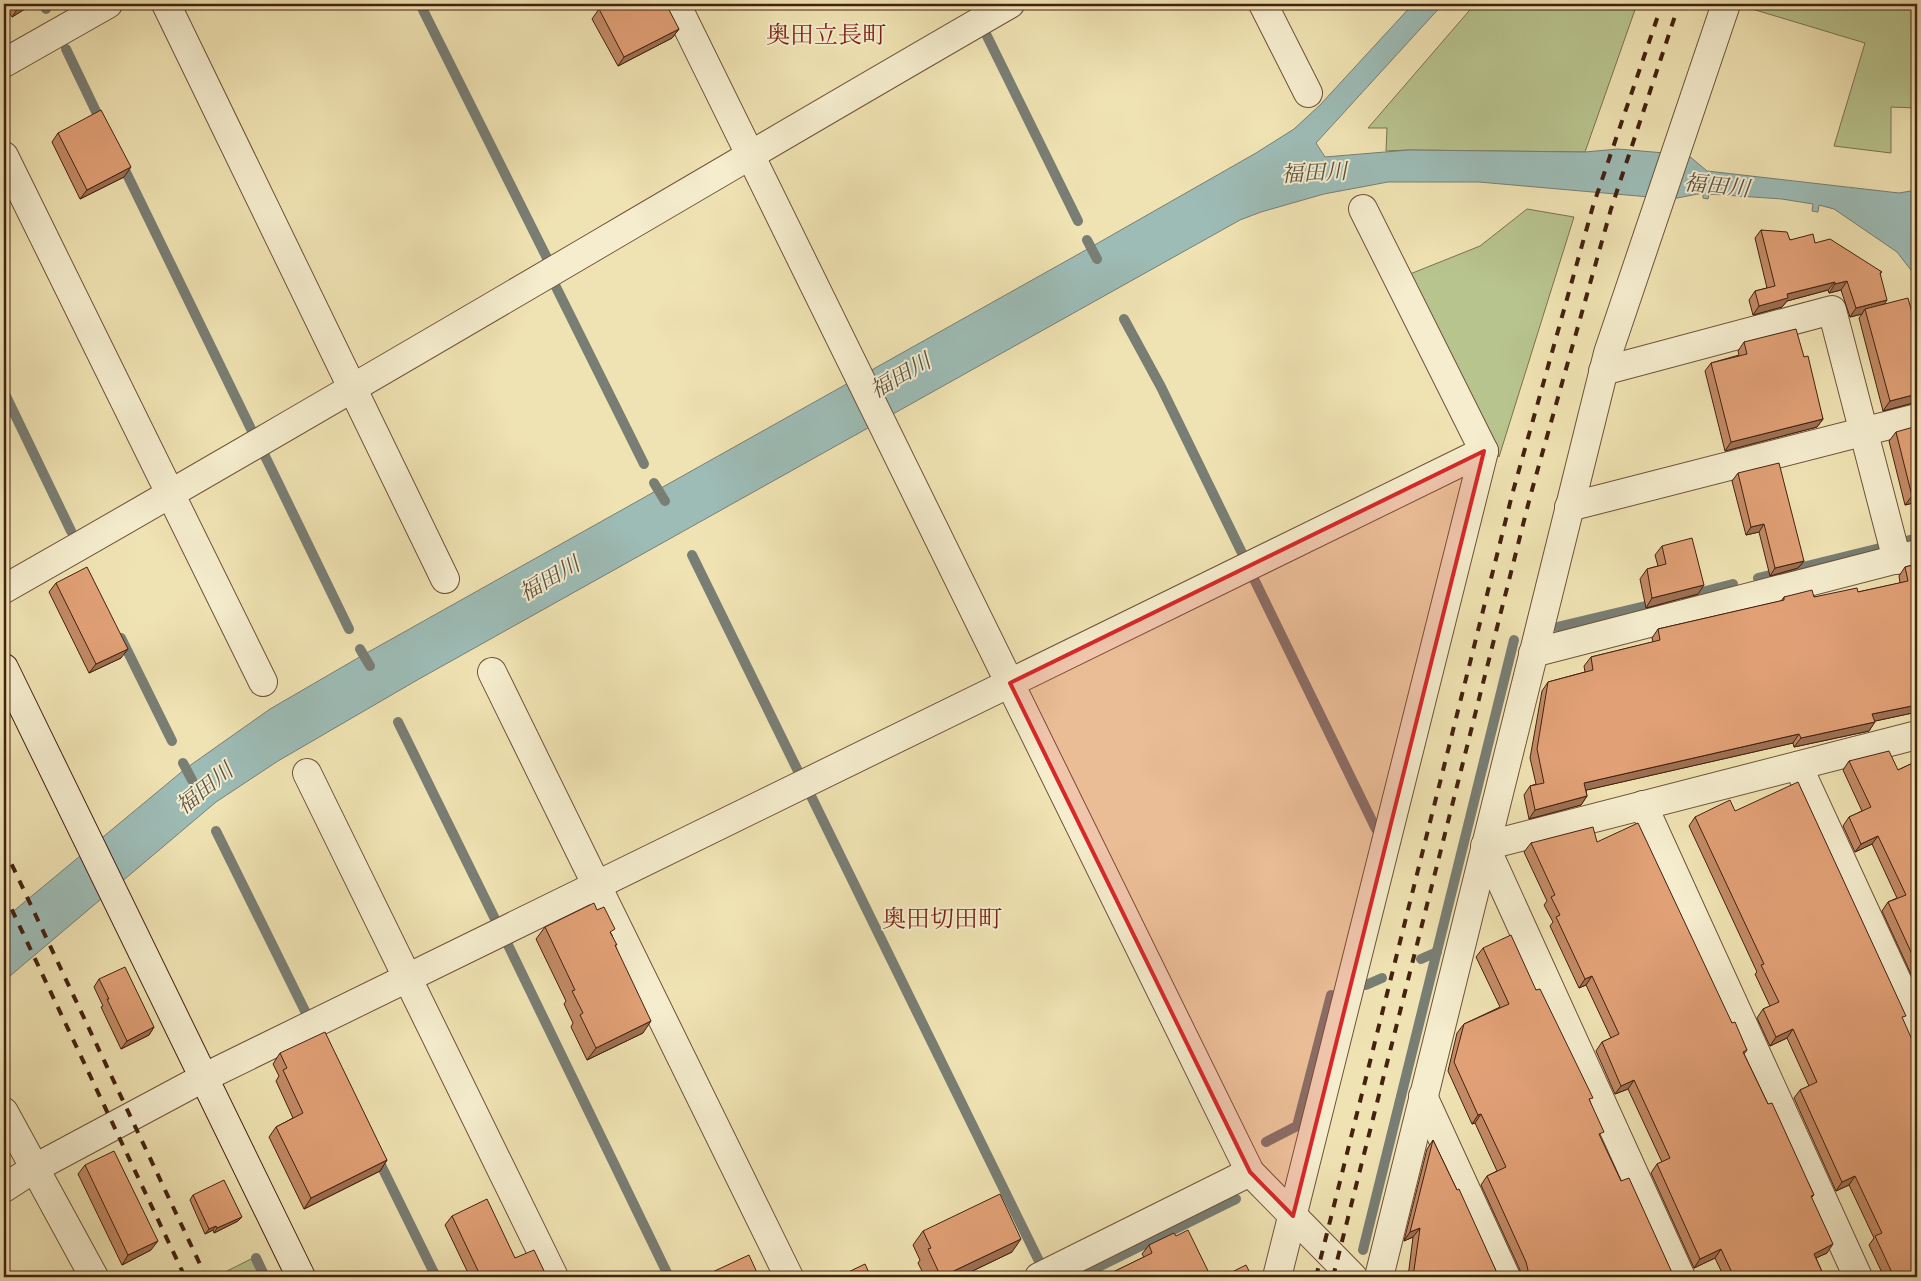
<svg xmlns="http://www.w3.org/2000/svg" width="1921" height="1281" font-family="Cardo,'Noto Serif JP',serif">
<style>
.green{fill:#b8c48e;stroke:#7e724f}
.water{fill:#9dbcb6;stroke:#797e74}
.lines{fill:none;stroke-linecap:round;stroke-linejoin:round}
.stream{stroke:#797e74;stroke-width:10}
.street-casing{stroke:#6f5239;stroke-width:30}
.secondary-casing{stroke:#442110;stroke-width:30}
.street{stroke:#f5edce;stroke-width:28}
.secondary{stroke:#f5edce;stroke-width:28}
.rail{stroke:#442110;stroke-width:4;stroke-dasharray:9 9;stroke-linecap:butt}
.wall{fill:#c28a65;stroke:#442110}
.shaded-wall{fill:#9e7053;stroke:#442110}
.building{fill:#e1a076;stroke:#442110}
.marked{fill:#d62828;fill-opacity:0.2;stroke:#d62828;stroke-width:4;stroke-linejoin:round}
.labels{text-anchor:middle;stroke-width:4;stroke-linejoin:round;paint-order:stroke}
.water-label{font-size:22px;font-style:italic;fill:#5f5042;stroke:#f5edce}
.quarter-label{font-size:24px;fill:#7a1f14;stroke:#f5edce}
</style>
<rect width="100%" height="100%" fill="#f0e3b3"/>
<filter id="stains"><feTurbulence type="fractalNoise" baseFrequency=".004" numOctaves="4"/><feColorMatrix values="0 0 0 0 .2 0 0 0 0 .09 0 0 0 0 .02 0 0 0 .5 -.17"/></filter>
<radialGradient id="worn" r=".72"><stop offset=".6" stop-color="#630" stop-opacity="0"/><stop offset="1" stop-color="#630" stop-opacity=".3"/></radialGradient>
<g class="green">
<polygon points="1475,4 1637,4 1585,152 1409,150 1386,151 1387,128 1368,128"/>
<polygon points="1743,4 1917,4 1917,108 1891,107 1891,153 1834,146 1865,43 1742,6"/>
<polygon points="1527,209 1574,217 1499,457 1410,274 1480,246"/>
<polygon points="251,1259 260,1277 227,1277 225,1272"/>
</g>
<polygon class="water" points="1413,4 1443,4 1316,143 1325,157 1409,150 1585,152 1618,149 1688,155 1707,171 1899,193 1917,190 1917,278 1897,252 1834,209 1819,205 1818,212 1812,211 1813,204 1782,199 1709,194 1708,199 1703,198 1703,193 1672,199 1479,182 1388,182 1324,194 1261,212 1240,220 419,679 278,761 216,802 4,981 4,919 185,769 270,709 363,655 1084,251 1256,153 1294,129 1320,105"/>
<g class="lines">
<g class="stream">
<polyline points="43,4 46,9"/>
<polyline points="420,4 547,258"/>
<polyline points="971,4 974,8"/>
<polyline points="986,34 1078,221"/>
<polyline points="66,49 102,124"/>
<polyline points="121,162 252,431"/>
<polyline points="1087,240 1097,259"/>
<polyline points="556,287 644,464"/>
<polyline points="1124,319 1161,387 1242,553"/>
<polyline points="4,392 71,531"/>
<polyline points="264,454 349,629"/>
<polyline points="654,483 665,501"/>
<polyline points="1903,542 1917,538"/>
<polyline points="692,555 798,771"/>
<polyline points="1253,577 1376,829"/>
<polyline points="1758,578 1880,548"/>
<polyline points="1686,596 1733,584"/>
<polyline points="1557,627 1658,603"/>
<polyline points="121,638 172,741"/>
<polyline points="360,649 370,666"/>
<polyline points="398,722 495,919"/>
<polyline points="183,763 192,780"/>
<polyline points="811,796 1039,1261"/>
<polyline points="216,831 306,1013"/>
<polyline points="508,945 669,1277"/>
<polyline points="1421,959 1437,952"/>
<polyline points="1366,985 1382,978"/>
<polyline points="1266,1142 1297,1126 1331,995"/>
<polyline points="377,1157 436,1277"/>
<polyline points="1363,1250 1514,640"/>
<polyline points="256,1258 265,1277"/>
<polyline points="1078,1277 1236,1199"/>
</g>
<g class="street-casing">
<g id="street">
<polyline points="166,4 445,579"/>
<polyline points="676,4 1250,1172 1353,1277"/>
<polyline points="1263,4 1308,93"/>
<polyline points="4,63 108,4"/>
<polyline points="4,156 263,682"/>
<polyline points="1603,371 1832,310 1897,560"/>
<polyline points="1569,507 1917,418"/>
<path d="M 4,589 C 341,398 674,198 1010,4"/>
<polyline points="1533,653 1917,554"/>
<polyline points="492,672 789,1277"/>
<polyline points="1798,766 1917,1024"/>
<polyline points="307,773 554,1277"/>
<polyline points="1643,805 1858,1277"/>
<polyline points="1423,1096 1506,1277"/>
<polyline points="4,1112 94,1277"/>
<polyline points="4,1188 35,1168 205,1077 1484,451 1363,209"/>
<polyline points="1039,1277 1250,1172"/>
<polyline points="1277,1277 1484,451"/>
<polyline points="1379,1277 1608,353 1726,4"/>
<polyline points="1681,1277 1485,846 1917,735"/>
</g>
</g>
<g class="secondary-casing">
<polyline id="secondary" points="4,668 301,1277"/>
</g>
<use href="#street" class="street"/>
<use href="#secondary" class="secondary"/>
<g class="rail">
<polyline points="4,848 206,1277"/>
<polyline points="4,893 185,1277"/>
<polyline points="1316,1277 1512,495 1593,206 1662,4"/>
<polyline points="1333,1277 1530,497 1611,209 1679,4"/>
</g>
</g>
<g class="wall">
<polygon points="4,4 33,4 12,17"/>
<polygon points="599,9 679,29 672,38 618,66 592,19"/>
<polygon points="58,133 124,177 80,199 52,142"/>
<polygon points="1761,230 1790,240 1815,243 1882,272 1880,274 1884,304 1913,403 1883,411 1859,318 1862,314 1850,317 1841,290 1829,293 1828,290 1787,301 1782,307 1753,315 1749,300 1755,291 1767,288 1755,238"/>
<polygon points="1744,342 1804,357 1823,419 1817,427 1725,451 1705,371 1711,363 1739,355 1738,351"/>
<polygon points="1896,432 1917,502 1905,505 1889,441"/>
<polygon points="1738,473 1804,561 1798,568 1770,576 1759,532 1746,535 1732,481"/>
<polygon points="1662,546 1698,594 1646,608 1640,579 1647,569 1658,566 1655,555"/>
<polygon points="1917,564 1917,712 1875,721 1869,731 1794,747 1793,743 1586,790 1587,796 1581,805 1529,819 1524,795 1530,786 1536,784 1530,758 1542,691 1548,682 1585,672 1584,666 1591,657 1653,642 1652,638 1658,629 1781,601 1784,597 1814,597 1858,592 1900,583 1899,576 1905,567"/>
<polygon points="56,583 121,658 89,673 49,592"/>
<polygon points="1849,761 1898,770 1917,761 1917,987 1882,911 1888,902 1897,898 1872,844 1855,852 1843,826 1849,817 1862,811 1843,770"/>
<polygon points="1735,811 1903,1020 1917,1277 1884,1277 1869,1245 1874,1238 1849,1185 1836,1191 1794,1098 1800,1090 1809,1086 1787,1038 1770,1046 1757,1018 1763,1009 1770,1006 1755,974 1757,972 1689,826 1695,817"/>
<polygon points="1597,842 1732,1023 1747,1050 1744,1054 1768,1104 1814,1195 1811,1198 1827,1253 1816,1258 1823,1274 1820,1277 1724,1277 1715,1258 1694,1268 1651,1173 1657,1164 1662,1162 1628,1089 1615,1094 1596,1051 1602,1042 1611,1038 1586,985 1579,988 1550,926 1553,922 1544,905 1547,901 1524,852 1531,843"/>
<polygon points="597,910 612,935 643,1033 587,1060 571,1027 573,1023 564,1004 566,1001 536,939 545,927"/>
<polygon points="1483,948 1536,990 1590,1101 1600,1137 1621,1181 1674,1277 1521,1277 1520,1270 1481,1185 1487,1176 1497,1171 1475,1123 1472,1124 1448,1071 1457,1033 1464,1024 1500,1007 1476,957"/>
<polygon points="99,979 154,1027 149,1035 121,1049 101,1007 103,1006 94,987"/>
<polygon points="280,1053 387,1160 380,1171 304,1209 269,1137 276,1127 293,1118 276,1081 279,1076 273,1064"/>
<polygon points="1433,1140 1457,1190 1498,1275 1500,1277 1408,1277 1413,1237 1404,1241 1427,1149"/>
<polygon points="85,1165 151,1250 122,1265 78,1174"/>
<polygon points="193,1195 238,1221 214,1233 213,1230 205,1234 190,1200"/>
<polygon points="452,1216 515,1258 547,1277 470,1277 445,1225"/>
<polygon points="923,1231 1012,1252 960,1277 925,1277 918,1263 920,1260 913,1245"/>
<polygon points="1176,1236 1211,1277 1105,1277 1107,1275 1144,1257 1142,1254 1149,1245"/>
</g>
<g class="shaded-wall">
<polygon points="25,4 33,4 12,17 18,8"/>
<polygon points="679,29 672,38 618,66 624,57"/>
<polygon points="131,167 124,177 80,199 87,190"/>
<polygon points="1847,281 1841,290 1829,293 1835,284"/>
<polygon points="1835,282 1828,290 1787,301 1782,307 1753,315 1759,306 1787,294"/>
<polygon points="1887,300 1881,309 1865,309 1862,314 1850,317 1856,308"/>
<polygon points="1917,394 1917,403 1913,403 1883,411 1890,401"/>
<polygon points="1823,419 1817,427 1725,451 1731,442"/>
<polygon points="1917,495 1917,502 1905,505 1912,496"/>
<polygon points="1764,524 1759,532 1746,535 1751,527"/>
<polygon points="1804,561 1798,568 1770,576 1775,568"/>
<polygon points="1704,585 1698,594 1646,608 1652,598"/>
<polygon points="128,649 121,658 89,673 96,664"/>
<polygon points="1917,705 1917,712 1866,723 1872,714"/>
<polygon points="1875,722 1869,731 1794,747 1801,738"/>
<polygon points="1799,734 1793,743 1578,792 1584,783"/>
<polygon points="1587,796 1581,805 1529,819 1535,810"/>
<polygon points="1878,836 1872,844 1855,852 1861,844"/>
<polygon points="1592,976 1586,985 1579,988 1585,979"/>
<polygon points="651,1021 643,1033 587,1060 596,1048"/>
<polygon points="154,1027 149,1035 121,1049 127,1041"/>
<polygon points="1793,1029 1787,1038 1770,1046 1776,1037"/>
<polygon points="1634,1080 1628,1089 1615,1094 1621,1086"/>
<polygon points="1481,1114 1475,1123 1472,1124 1478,1115"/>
<polygon points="387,1160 380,1171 304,1209 311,1198"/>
<polygon points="1855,1176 1849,1185 1836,1191 1842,1182"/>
<polygon points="242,1217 238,1221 214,1233 217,1228"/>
<polygon points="216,1226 213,1230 205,1234 209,1229"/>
<polygon points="1420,1228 1413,1237 1404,1241 1410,1232"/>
<polygon points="1021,1239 1012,1252 960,1277 941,1277"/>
<polygon points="158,1241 151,1250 122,1265 128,1255"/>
<polygon points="1833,1244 1827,1253 1807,1262 1814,1254"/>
<polygon points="1721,1249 1715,1258 1694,1268 1700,1259"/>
</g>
<g class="building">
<polygon points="16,4 25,4 18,8"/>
<polygon points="609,4 666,4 679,29 624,57 599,9"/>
<polygon points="101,110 131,167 87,190 58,133"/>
<polygon points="1761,230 1787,232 1790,240 1813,234 1815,243 1830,239 1882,272 1880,273 1887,300 1856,308 1847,281 1835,284 1835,282 1787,294 1788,298 1759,306 1755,291 1775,286"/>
<polygon points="1908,298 1917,331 1917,394 1890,401 1865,309"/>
<polygon points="1796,329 1804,357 1808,356 1823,419 1731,442 1711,363 1747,354 1744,342"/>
<polygon points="1917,426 1917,495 1912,496 1896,432"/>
<polygon points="1779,463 1804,561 1775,568 1764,524 1751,527 1738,473"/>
<polygon points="1692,538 1704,585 1652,598 1647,569 1666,564 1662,546"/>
<polygon points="1917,564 1917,705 1872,714 1875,722 1801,738 1799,734 1584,783 1587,796 1535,810 1530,786 1544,783 1537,749 1548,682 1593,670 1591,657 1660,640 1658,629 1784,600 1784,597 1812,590 1814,597 1857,588 1858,592 1908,581 1905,567"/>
<polygon points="87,567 128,649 96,664 56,583"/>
<polygon points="1889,751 1898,770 1917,761 1917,965 1888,902 1906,895 1878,836 1861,844 1849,817 1871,807 1849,761"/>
<polygon points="1798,782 1906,1016 1902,1017 1917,1051 1917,1277 1894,1277 1875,1236 1882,1233 1855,1176 1842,1182 1800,1090 1817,1082 1793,1029 1776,1037 1763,1009 1779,1002 1761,965 1764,964 1695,817 1730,800 1735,811"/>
<polygon points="1638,823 1732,1023 1735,1022 1747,1050 1743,1052 1768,1104 1772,1103 1814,1195 1811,1196 1833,1244 1814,1254 1823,1274 1815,1277 1734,1277 1721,1249 1700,1259 1657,1164 1670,1158 1634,1080 1621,1086 1602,1042 1619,1034 1592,976 1585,979 1556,917 1560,915 1551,897 1555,895 1531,843 1593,827 1597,842"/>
<polygon points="594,903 597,910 604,907 615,929 610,932 617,945 615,945 651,1021 596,1048 580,1015 583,1013 572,991 575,990 545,927"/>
<polygon points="1511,935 1536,990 1540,989 1593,1098 1589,1099 1604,1132 1599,1134 1621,1181 1629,1178 1674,1277 1525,1277 1528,1270 1526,1262 1487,1176 1506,1167 1481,1114 1478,1115 1454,1062 1464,1024 1509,1004 1483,948"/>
<polygon points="125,967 154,1027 127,1041 107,999 109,999 99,979"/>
<polygon points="325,1032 387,1160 311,1198 276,1127 303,1113 283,1070 287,1068 280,1053"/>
<polygon points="1433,1140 1457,1190 1459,1189 1498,1275 1500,1277 1413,1277 1420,1228 1410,1232"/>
<polygon points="114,1151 158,1241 128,1255 85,1165"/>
<polygon points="224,1180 242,1217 217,1228 216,1226 209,1229 193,1195"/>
<polygon points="1000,1194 1021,1239 941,1277 928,1249 931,1248 923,1231"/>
<polygon points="487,1199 515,1258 534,1250 547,1277 481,1277 452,1216"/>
<polygon points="1188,1230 1211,1277 1108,1277 1107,1275 1152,1253 1149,1245 1174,1233 1176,1236"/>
<polygon points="749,1255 759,1277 707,1277 706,1275"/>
<polygon points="865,1264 871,1277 838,1277"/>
<polygon points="1246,1265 1252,1277 1222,1277"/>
</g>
<path class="marked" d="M 1484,451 L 1293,1216 L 1250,1172 L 1010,683 Z"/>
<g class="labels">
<g class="water-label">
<text transform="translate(1314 172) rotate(-3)" y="8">福田川</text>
<text transform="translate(1717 185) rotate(6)" y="8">福田川</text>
<text transform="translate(900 375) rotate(-30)" y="8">福田川</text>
<text transform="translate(549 578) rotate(-30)" y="8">福田川</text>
<text transform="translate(204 788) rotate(-39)" y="8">福田川</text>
</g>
<g class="quarter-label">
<text x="826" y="43">奥田立長町</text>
<text x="942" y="927">奥田切田町</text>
</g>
</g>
<rect width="1921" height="1281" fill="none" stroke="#f0e3b3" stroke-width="20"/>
<rect x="5" y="5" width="1911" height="1271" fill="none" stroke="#442110" stroke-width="2.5"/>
<rect x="10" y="10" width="1901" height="1261" fill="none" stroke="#442110"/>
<rect width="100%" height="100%" filter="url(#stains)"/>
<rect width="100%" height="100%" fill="url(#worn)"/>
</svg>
